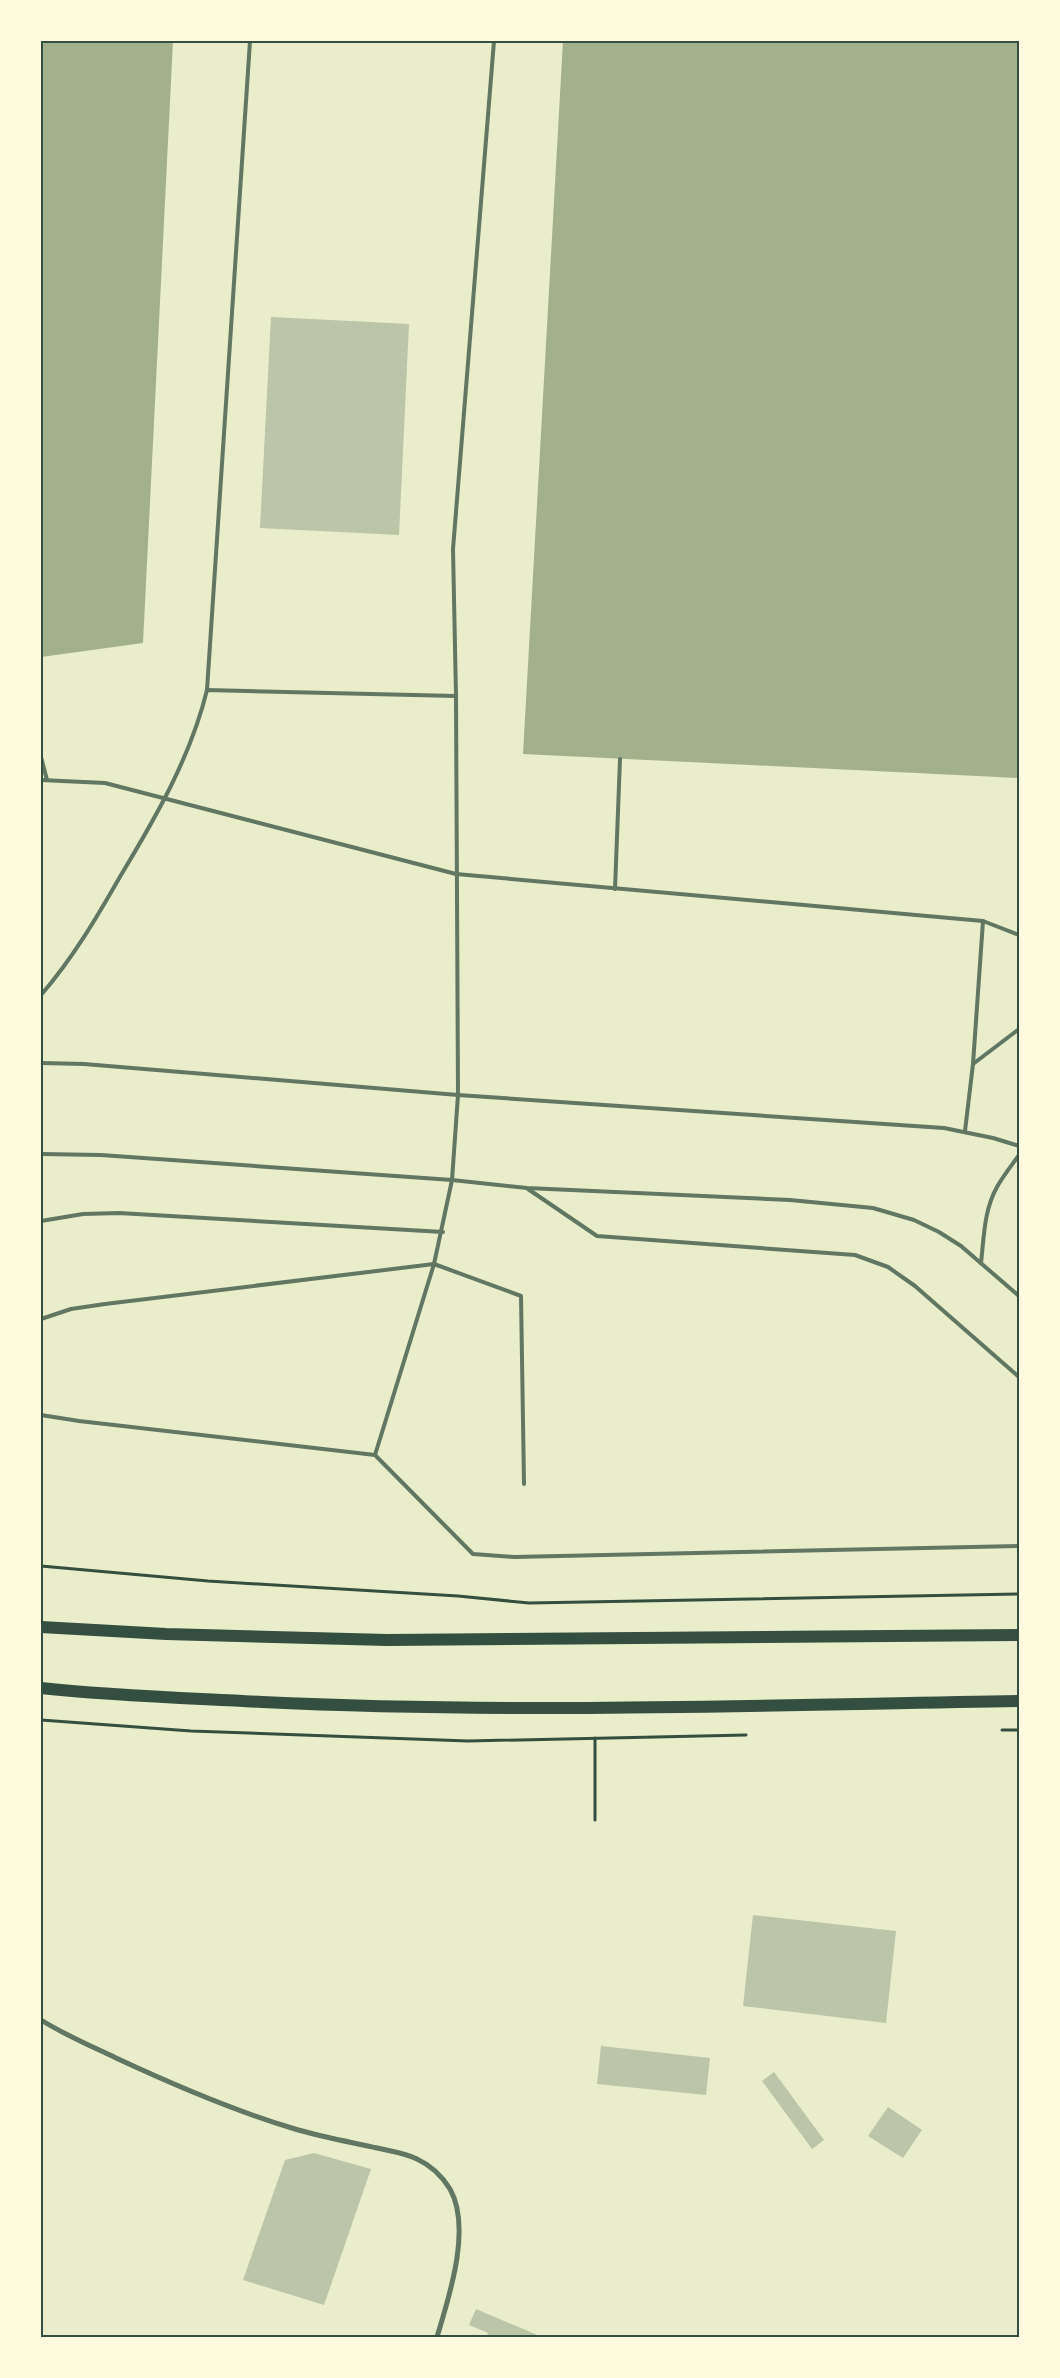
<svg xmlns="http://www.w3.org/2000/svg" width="1060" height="2378" font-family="'DM Sans',sans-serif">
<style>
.water{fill:#a3b18a}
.building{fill:#bcc5a7}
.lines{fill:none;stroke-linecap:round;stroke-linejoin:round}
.path{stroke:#344e41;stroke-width:3}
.service{stroke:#617663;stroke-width:4}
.minor{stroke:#617663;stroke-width:5}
.primary{stroke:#344e41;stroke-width:12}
.neatline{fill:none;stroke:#344e41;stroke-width:2}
</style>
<rect width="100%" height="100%" fill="#e9edc9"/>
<g class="water">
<polygon points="41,41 173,41 143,643 41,657"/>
<polygon points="563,41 1019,41 1019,778 523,754"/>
</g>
<g class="building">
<polygon points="271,317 409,324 399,535 260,528"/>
<polygon points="753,1915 896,1931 886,2023 743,2006"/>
<polygon points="601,2046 710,2058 706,2095 597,2084"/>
<polygon points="774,2072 824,2140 812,2149 762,2081"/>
<polygon points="888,2107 922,2130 903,2158 868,2136"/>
<polygon points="314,2153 371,2169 324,2305 243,2280 285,2160"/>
<polygon points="476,2309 542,2337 486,2337 488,2333 469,2325"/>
</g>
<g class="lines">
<g class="path">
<polyline points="41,1566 208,1581 458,1596 529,1603 1019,1594"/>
<polyline points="41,1720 191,1731 468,1741 746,1735"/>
<polyline points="1002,1730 1019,1730"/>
<polyline points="595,1738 595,1820"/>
</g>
<g class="service">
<polyline points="207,690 250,41"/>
<polyline points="456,696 453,549 494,41"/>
<polyline points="41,757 47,780"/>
<polyline points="41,780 105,783 456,874 983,921 1019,935"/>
<polyline points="615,889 620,759"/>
<path d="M 41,995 C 73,958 97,917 121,875 C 156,817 191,756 207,690 L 456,696 L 458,1095 L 452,1180 L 434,1264 L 105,1304 L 71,1309 L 41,1319"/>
<polyline points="41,1063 84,1064 458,1095 944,1128 993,1138 1019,1146"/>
<polyline points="973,1064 983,921"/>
<polyline points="965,1131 973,1064 1019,1029"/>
<polyline points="41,1154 101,1155 452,1180 527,1188 790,1200 873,1208 914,1220 939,1232 961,1246 1019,1296"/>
<polyline points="528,1189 597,1236 855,1255 888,1267 915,1286 1019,1377"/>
<polyline points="41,1221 83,1214 119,1213 443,1232"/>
<path d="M 981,1263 C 984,1237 984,1210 997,1187 C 1003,1176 1012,1165 1019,1155"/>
<polyline points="41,1415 79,1421 375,1455"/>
<polyline points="524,1484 521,1296 434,1264 375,1455 473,1554 514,1557 1019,1546"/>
</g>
<path class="minor" d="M 41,2020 C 65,2035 91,2046 116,2058 C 174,2085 234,2111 295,2129 C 322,2137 350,2142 377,2148 C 390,2151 405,2153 417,2159 C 430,2165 442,2176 450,2189 C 472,2228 449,2297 437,2337"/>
<g class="primary">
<polyline points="41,1627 166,1634 387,1640 1019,1635"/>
<path d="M 41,1688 C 114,1696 188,1698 262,1702 C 514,1714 767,1705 1019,1701"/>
</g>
</g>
<rect width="1060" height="2378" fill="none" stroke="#fefae0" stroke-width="85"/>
<rect x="42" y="42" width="976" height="2294" class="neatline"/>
</svg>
